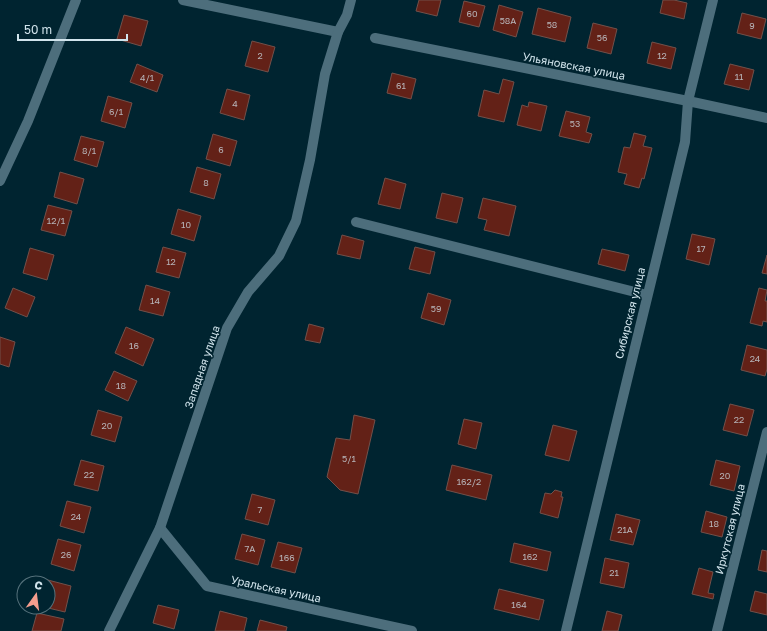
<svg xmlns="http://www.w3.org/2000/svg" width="767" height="631" font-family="'Golos Text',sans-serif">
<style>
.building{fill:#632117;stroke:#72504a}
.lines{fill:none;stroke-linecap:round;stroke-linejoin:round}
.minor{stroke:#4d6e7c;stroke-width:10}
.labels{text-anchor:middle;stroke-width:3;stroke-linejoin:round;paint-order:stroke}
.number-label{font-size:9px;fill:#b6b3b7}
.street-label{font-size:11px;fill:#d1e4ec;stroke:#002430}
</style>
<rect width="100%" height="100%" fill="#002430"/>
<g class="building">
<polygon points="419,0 441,0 437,16 416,11"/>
<polygon points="663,0 674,0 687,3 684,19 660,13"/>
<polygon points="464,1 485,6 479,27 459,22"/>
<polygon points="499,5 523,12 516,37 493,30"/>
<polygon points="538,8 571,17 565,42 532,34"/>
<polygon points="742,13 766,19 761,39 737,33"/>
<polygon points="124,15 148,21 141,46 117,39"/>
<polygon points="593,23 617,29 611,54 587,48"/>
<polygon points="252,41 275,47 268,72 245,66"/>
<polygon points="652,42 676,48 671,69 647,63"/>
<polygon points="137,64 163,75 157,92 130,82"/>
<polygon points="730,64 754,70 749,90 724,84"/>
<polygon points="392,73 416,79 411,99 387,93"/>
<polygon points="503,79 514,82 504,122 478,116 484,90 499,94"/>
<polygon points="227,89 250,95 244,120 220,113"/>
<polygon points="108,96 132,103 125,128 101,121"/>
<polygon points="529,102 547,106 541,131 517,125 522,105 528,107"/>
<polygon points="566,111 590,117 586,132 592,134 589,143 559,136"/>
<polygon points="634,133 646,136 643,146 652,148 644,179 642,178 639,188 624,184 627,174 618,172 624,147 630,148"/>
<polygon points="213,134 237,141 230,166 206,159"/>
<polygon points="81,136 104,142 97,167 74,160"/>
<polygon points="197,167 221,174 214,199 190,192"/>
<polygon points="60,172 84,179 77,204 54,197"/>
<polygon points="385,178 406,184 400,209 378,204"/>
<polygon points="442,193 463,198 457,223 436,218"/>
<polygon points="483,198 516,206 509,236 484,230 487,220 478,218"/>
<polygon points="48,205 72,211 65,236 41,230"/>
<polygon points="178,209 201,216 194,241 171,234"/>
<polygon points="692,234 715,239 709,265 686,259"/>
<polygon points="342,235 364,241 360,259 337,254"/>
<polygon points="163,247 186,253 179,278 156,272"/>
<polygon points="415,247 435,252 430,274 409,269"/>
<polygon points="30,248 54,255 47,280 23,273"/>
<polygon points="602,249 629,255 625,271 598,264"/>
<polygon points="767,255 767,274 762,273"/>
<polygon points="146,285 170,292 163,316 139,310"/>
<polygon points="13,288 35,297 27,317 5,308"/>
<polygon points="759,288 767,290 765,301 767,301 767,322 763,321 762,326 750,323"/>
<polygon points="428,293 451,300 444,325 421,318"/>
<polygon points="309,324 324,328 320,343 305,340"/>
<polygon points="126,327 154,339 143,366 115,353"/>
<polygon points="0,337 15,342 9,367 0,364"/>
<polygon points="747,345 767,350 767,369 765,376 741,370"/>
<polygon points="114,371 137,381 128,401 105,390"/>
<polygon points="730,404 754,410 747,436 723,430"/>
<polygon points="98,410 122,417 115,442 91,435"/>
<polygon points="354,415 375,420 358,494 340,490 327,477 336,438 350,440"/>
<polygon points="464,419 482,423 476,449 458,444"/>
<polygon points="553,425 577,431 569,461 545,455"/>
<polygon points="81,460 104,466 98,491 74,485"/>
<polygon points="716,460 740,466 734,491 710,485"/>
<polygon points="452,465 492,475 486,500 446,490"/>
<polygon points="555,490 562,492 561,497 563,497 558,518 540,513 545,493 551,494"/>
<polygon points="252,494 275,500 268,525 245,519"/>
<polygon points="67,501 91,507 84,533 60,526"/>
<polygon points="706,511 727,517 722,537 701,532"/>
<polygon points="616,514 640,520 633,545 610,540"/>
<polygon points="242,534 265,540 258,565 235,559"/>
<polygon points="58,539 81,545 74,571 51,564"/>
<polygon points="278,542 302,548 295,573 271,567"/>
<polygon points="514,543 551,552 547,571 510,562"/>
<polygon points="762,550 767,551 767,572 758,570"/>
<polygon points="605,558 629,563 624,588 600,583"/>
<polygon points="699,568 713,572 708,593 714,594 713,599 692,594"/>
<polygon points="44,579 71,586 65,612 44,607 48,607 48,583 43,583"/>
<polygon points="499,589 544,600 539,620 494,609"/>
<polygon points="755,591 767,594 767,615 750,611"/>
<polygon points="158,605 179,610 174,629 153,623"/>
<polygon points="220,611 247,618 244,631 215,631"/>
<polygon points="607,611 622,615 618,631 602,631"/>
<polygon points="37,613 64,619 61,631 32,631"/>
<polygon points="260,620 287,627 286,631 257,631"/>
</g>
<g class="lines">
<g class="minor">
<polyline points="183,0 338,32"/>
<polyline points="375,38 688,101 767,118"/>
<polyline points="0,181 28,121 76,0"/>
<polyline points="356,222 647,295"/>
<polyline points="160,528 207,586 412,631"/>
<polyline points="109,631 160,528 227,328 248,292 279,256 296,221 310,160 325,74 338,32 347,15 351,0"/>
<polyline points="566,631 685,142 688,101 713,0"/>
<polyline points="717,631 767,432"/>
</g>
</g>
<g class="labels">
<g class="number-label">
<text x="472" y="17">60</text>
<text x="508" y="24">58А</text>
<text x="552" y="28">58</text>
<text x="752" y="29">9</text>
<text x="602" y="41">56</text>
<text x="260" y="59">2</text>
<text x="662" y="59">12</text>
<text x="739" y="80">11</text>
<text x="147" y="81">4/1</text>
<text x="401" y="89">61</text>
<text x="235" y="107">4</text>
<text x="116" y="115">6/1</text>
<text x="575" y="127">53</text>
<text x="221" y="153">6</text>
<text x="89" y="154">8/1</text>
<text x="206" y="186">8</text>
<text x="56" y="224">12/1</text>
<text x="186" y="228">10</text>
<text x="701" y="252">17</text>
<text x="171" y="265">12</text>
<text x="155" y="304">14</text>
<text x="436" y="312">59</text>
<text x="134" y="349">16</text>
<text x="755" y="362">24</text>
<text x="121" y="389">18</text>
<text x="739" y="423">22</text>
<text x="107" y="429">20</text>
<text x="349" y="462">5/1</text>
<text x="89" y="478">22</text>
<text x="725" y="479">20</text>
<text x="469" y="485">162/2</text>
<text x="260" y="513">7</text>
<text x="76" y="520">24</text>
<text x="714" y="527">18</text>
<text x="625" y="533">21А</text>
<text x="250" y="552">7А</text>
<text x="66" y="558">26</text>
<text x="530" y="560">162</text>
<text x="287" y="561">166</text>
<text x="614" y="576">21</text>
<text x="519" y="608">164</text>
</g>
<g class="street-label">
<text transform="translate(574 66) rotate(11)" y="4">Ульяновская улица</text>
<text transform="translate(630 313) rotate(-76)" y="4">Сибирская улица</text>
<text transform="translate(202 367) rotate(-71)" y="4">Западная улица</text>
<text transform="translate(730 529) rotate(-76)" y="4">Иркутская улица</text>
<text transform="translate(276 589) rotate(12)" y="4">Уральская улица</text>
</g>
</g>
<g transform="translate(36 595) rotate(14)"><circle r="19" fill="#002430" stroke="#54717b"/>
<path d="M0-3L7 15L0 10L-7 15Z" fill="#f49d8d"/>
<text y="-6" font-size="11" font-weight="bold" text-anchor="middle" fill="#d1e4ec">С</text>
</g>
<path d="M18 34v6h109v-6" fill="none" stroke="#d1e4ec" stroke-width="2"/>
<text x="24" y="34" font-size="12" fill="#d1e4ec" stroke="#002430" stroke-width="3" paint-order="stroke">50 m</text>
</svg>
